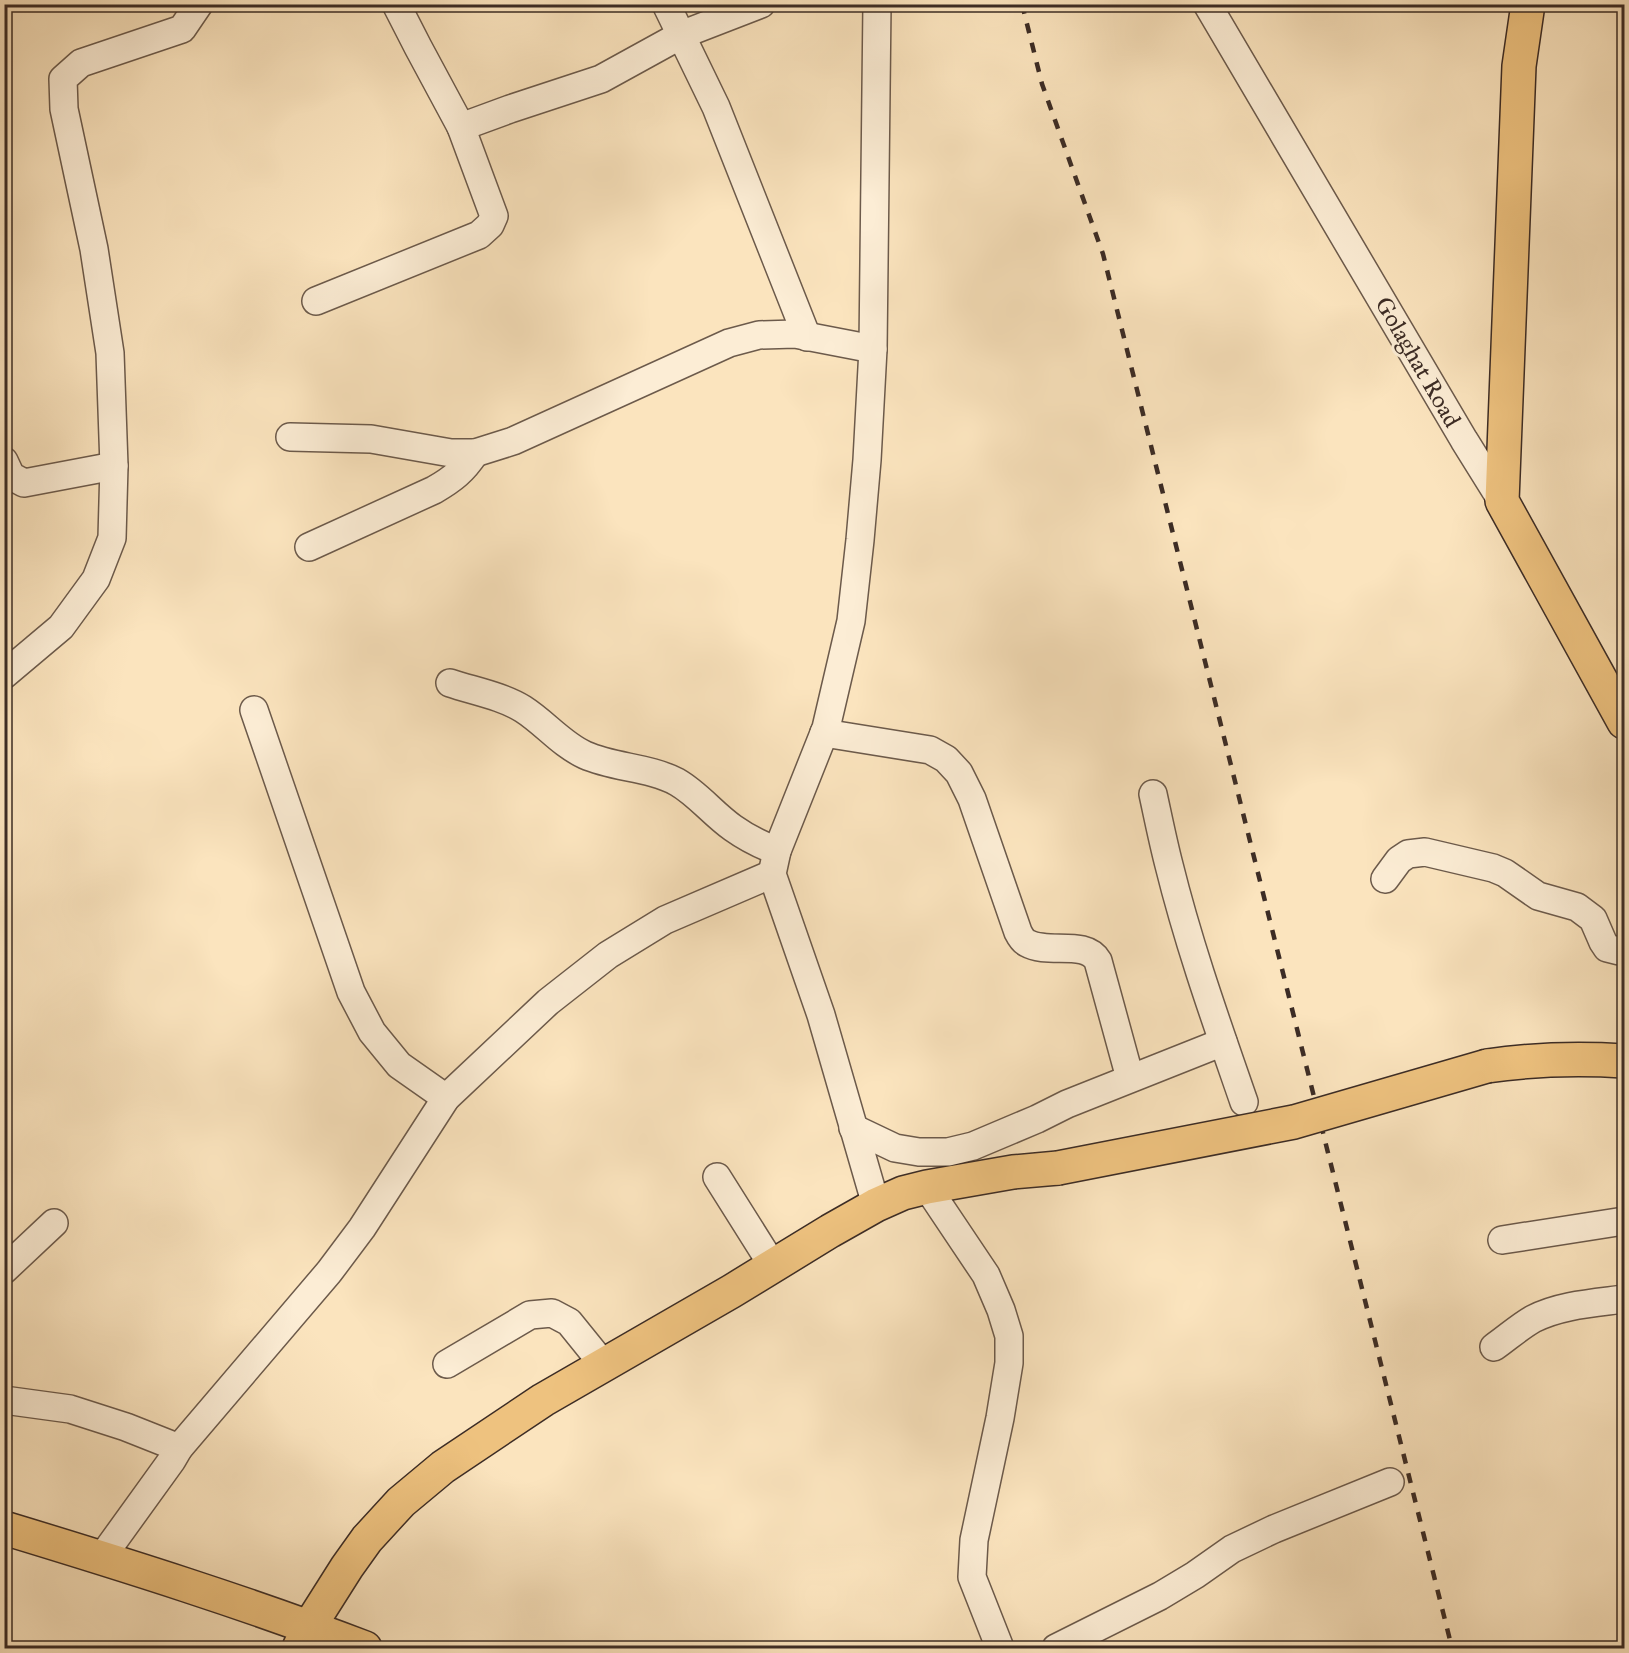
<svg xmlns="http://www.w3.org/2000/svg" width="1629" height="1653" font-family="'IM FELL Great Primer',serif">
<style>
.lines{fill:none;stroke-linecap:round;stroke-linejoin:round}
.minor-casing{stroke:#6c5a4b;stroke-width:30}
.major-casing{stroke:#3c2c25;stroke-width:36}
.minor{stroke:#fcedd5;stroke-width:27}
.major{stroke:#eec27f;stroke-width:33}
.rail{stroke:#3c2c25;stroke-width:4.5;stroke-dasharray:10 10;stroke-linecap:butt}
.major-bridge-casing{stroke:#3c2c25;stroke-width:36;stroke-linecap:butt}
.major-bridge{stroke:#eec27f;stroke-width:33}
.labels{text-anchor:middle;stroke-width:6;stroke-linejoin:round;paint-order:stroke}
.street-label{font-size:24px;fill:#3c2c25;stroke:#fcedd5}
</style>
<rect width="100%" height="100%" fill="#fbe4be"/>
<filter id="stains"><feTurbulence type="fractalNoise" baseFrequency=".00333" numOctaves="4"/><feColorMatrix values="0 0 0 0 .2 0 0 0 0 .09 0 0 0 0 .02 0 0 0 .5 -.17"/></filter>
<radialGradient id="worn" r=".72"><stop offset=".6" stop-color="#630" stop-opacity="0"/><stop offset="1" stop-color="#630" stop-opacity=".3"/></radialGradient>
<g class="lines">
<g class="minor-casing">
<g id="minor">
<polyline points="666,4 716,107 807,337"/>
<polyline points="1207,4 1464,440 1502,501"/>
<polyline points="461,127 510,109 601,79 681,35 761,4"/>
<polyline points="316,301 479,235 490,225 494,216 461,127 418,47 396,4"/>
<polyline points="290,437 371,439 451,453 475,453 513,441 729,343 759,335 795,334 873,349"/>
<polyline points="4,461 11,476 24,483 114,466"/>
<path d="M 309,547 L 434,490 C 453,479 463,471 475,453"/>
<polyline points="4,675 61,627 96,579 112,538 114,466 110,353 94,249 64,109 63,79 81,63 182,29 199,4"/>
<path d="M 450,683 C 474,691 502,696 523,709 C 545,723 561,744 585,755 C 614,768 649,767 677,782 C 698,794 713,814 733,828 C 747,838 761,845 777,851"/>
<polyline points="254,710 351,992 372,1032 399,1065 446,1098"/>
<path d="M 824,733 L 930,750 L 946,759 L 959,773 L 972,799 L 1018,932 C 1020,936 1023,941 1027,943 C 1048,955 1086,939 1098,961 L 1130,1078"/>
<path d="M 1153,794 C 1158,817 1163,842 1169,865 C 1189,946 1217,1024 1244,1102"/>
<polyline points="1385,879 1399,860 1408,854 1425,852 1493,868 1505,873 1538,896 1577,907 1593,919 1603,942 1607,948 1619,951 1624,950"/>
<polyline points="853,1128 895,1148 919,1152 948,1152 973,1146 1037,1119 1067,1104 1223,1042"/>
<polyline points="717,1177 773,1266"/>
<polyline points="927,1187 986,1275 1001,1310 1009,1336 1009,1363 1000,1418 974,1540 972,1577 1000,1648"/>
<polyline points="876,1205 821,1015 772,874 777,851 826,728 851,621 860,540 867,460 873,349 877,4"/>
<polyline points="1502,1240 1624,1221"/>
<polyline points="4,1270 54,1223"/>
<path d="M 1494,1347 C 1507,1338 1519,1327 1533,1319 C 1560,1305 1594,1303 1624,1299"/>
<polyline points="447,1364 530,1315 552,1313 569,1322 603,1364"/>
<polyline points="4,1400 70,1409 126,1427 179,1448"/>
<polyline points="102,1557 172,1460 179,1448 329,1272 362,1228 446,1098 548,1002 608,955 665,920 772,874"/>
<polyline points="1056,1648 1160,1596 1195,1575 1232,1549 1274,1529 1390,1482"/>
</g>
</g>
<g class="major-casing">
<g id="major">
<polyline points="1528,4 1519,66 1502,501 1624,722"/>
<path d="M 1487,1066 C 1535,1059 1576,1058 1624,1061"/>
<path d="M 4,1528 C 126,1565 247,1603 365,1648"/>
<polyline points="299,1648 309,1627 347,1567 367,1539 401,1502 443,1467 543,1400 732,1291 830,1231 876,1205 903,1193 927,1187 1013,1172 1058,1168"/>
</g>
</g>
<use href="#minor" class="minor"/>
<use href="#major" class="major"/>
<polyline class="rail" points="1022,4 1042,84 1103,254 1452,1648"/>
<g class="major-bridge-casing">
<polyline id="major-bridge" points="1058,1168 1294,1122 1487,1066"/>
</g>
<use href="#major-bridge" class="major-bridge"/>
</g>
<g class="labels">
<g class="street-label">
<text transform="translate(1418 362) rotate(60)" y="8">Golaghat Road</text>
</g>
</g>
<rect width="1629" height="1653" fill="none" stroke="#fbe4be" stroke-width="24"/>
<rect x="6" y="6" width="1617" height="1641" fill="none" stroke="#3c2c25" stroke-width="3"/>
<rect x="12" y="12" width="1605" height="1629" fill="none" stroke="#3c2c25" stroke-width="1.5"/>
<rect width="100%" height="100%" filter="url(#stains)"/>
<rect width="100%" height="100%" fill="url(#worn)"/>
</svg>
